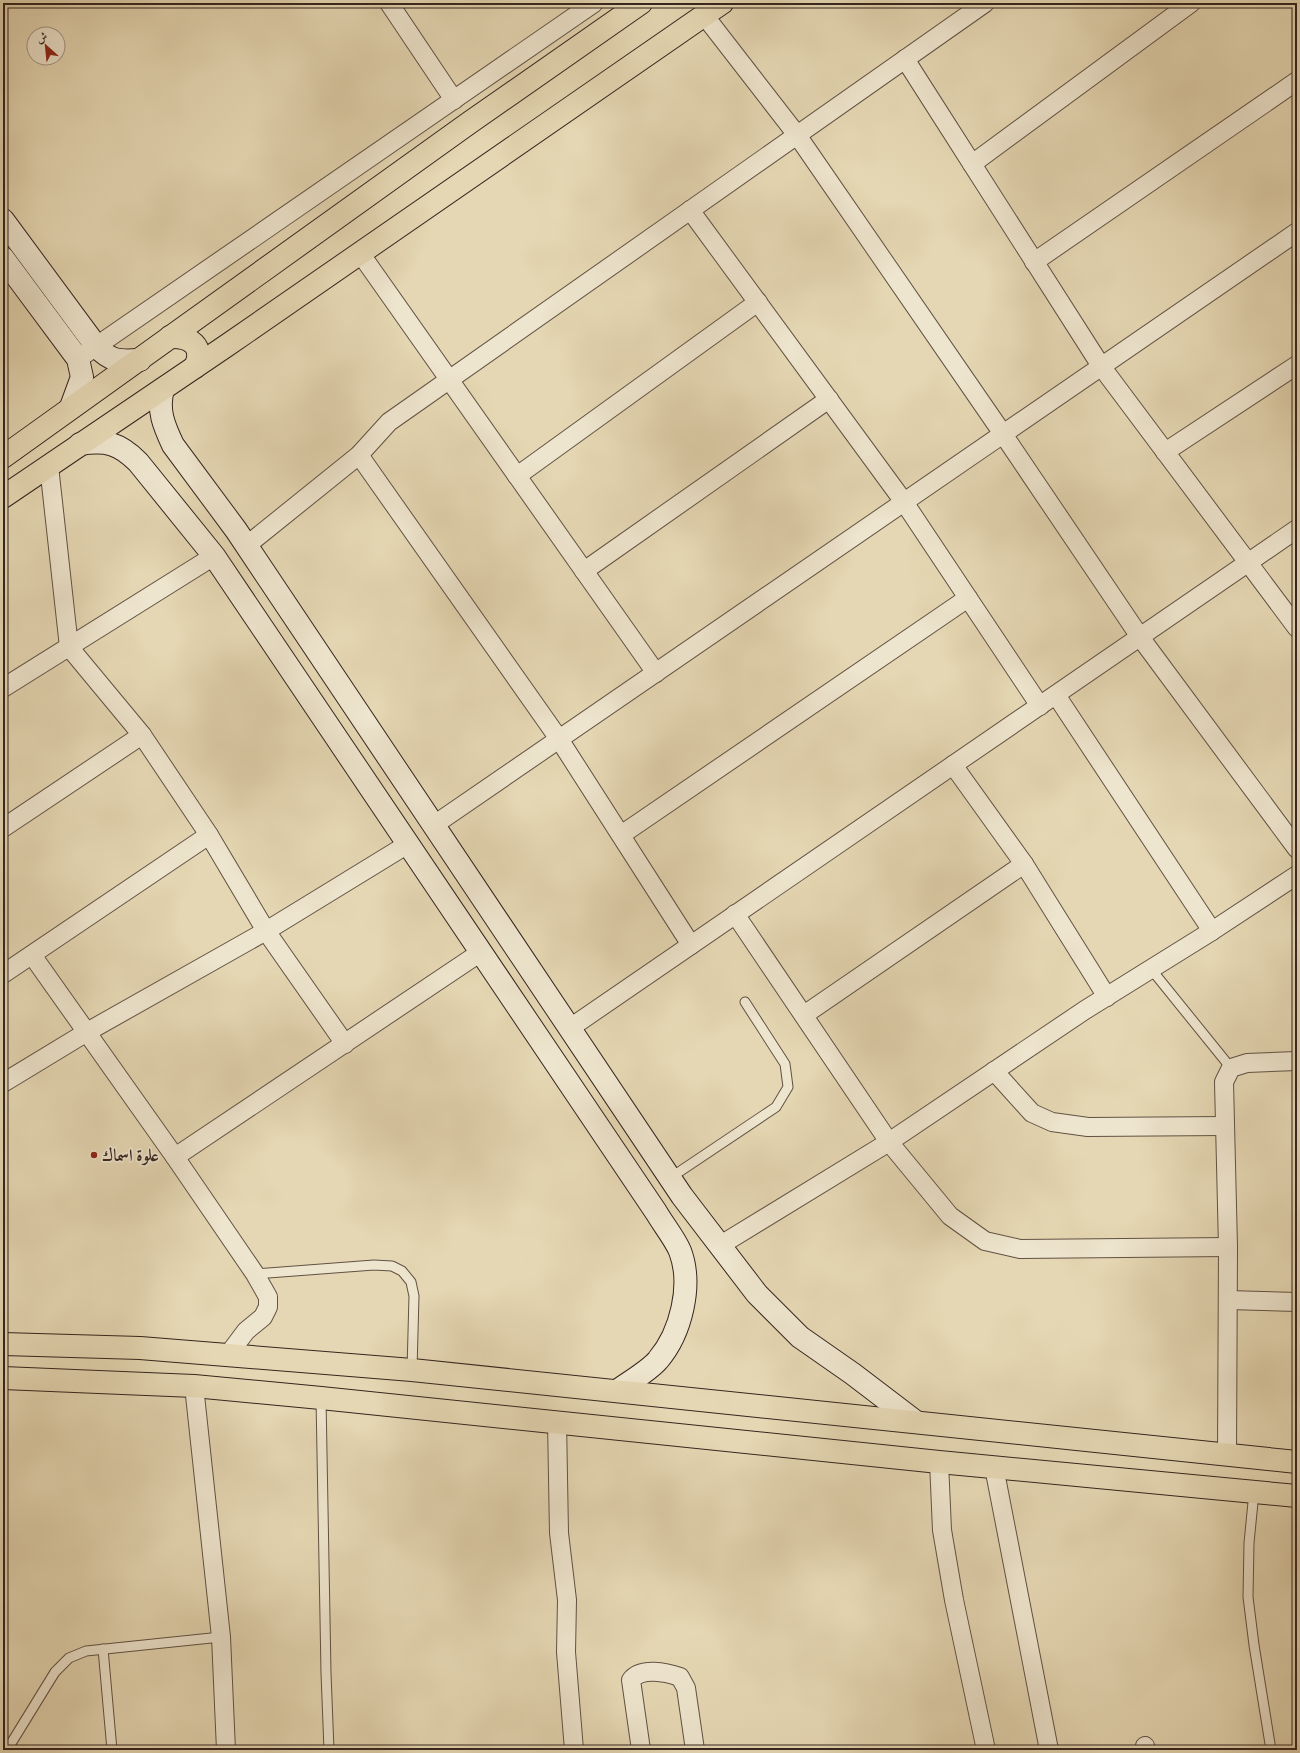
<svg xmlns="http://www.w3.org/2000/svg" width="1300" height="1753" font-family="'IM FELL Double Pica',Amiri,serif">
<style>
.lines{fill:none;stroke-linecap:round;stroke-linejoin:round}
.service-casing{stroke:#615244;stroke-width:11}
.minor-casing{stroke:#615244;stroke-width:20}
.secondary-casing{stroke:#35251f;stroke-width:24}
.primary-casing{stroke:#35251f;stroke-width:24}
.service{stroke:#eee5ce;stroke-width:9}
.minor{stroke:#eee5ce;stroke-width:18}
.secondary{stroke:#eee5ce;stroke-width:22}
.primary{stroke:#e5d7b3;stroke-width:22}
.poi-dot{fill:#8f2418;stroke:#eee5ce;stroke-width:1.5}
.labels{text-anchor:middle;stroke-width:3.5;stroke-linejoin:round;paint-order:stroke}
.poi-label{font-size:17px;font-weight:bold;fill:#35251f;stroke:#eee5ce;text-anchor:start}
</style>
<rect width="100%" height="100%" fill="#e5d7b3"/>
<filter id="stains"><feTurbulence type="fractalNoise" baseFrequency=".005" numOctaves="4"/><feColorMatrix values="0 0 0 0 .2 0 0 0 0 .09 0 0 0 0 .02 0 0 0 .5 -.17"/></filter>
<radialGradient id="worn" r=".72"><stop offset=".6" stop-color="#630" stop-opacity="0"/><stop offset="1" stop-color="#630" stop-opacity=".3"/></radialGradient>
<g class="lines">
<g class="service-casing">
<g id="service">
<polyline points="1151,969 1231,1068"/>
<polyline points="670,1178 776,1107 788,1087 785,1064 745,1002"/>
<polyline points="255,1274 374,1265 392,1266 402,1271 411,1282 414,1296 412,1370"/>
<polyline points="321,1398 326,1673 329,1750"/>
<polyline points="1254,1492 1249,1543 1248,1597 1254,1645 1271,1750"/>
<polyline points="103,1649 112,1750"/>
<polyline points="7,1750 55,1672 69,1658 86,1651 221,1637"/>
</g>
</g>
<g class="minor-casing">
<g id="minor">
<polyline points="389,3 454,100"/>
<polyline points="704,15 797,135 1003,434 1140,637 1297,849"/>
<polyline points="905,59 1101,366 1297,628"/>
<polyline points="972,164 1191,3"/>
<polyline points="690,210 904,502 1040,706"/>
<polyline points="360,253 656,673"/>
<polyline points="1034,262 1297,81"/>
<polyline points="85,354 594,3"/>
<polyline points="1165,452 1297,365"/>
<polyline points="359,455 559,739 691,945"/>
<polyline points="49,466 69,647 142,735 209,835 266,931 345,1044"/>
<polyline points="517,476 758,302"/>
<polyline points="246,546 359,455 389,422 985,3"/>
<polyline points="584,571 829,399"/>
<polyline points="3,688 214,556"/>
<polyline points="1056,695 1212,931"/>
<polyline points="953,765 1024,864 1107,997"/>
<polyline points="434,825 1297,232"/>
<polyline points="3,828 142,735"/>
<polyline points="621,835 968,598"/>
<polyline points="735,914 889,1142 950,1216 985,1241 1020,1249 1228,1247"/>
<polyline points="32,955 175,1157 255,1274 268,1297 268,1307 263,1317 246,1331 228,1355"/>
<polyline points="3,974 209,835"/>
<polyline points="804,1015 1024,864"/>
<polyline points="570,1028 1297,529"/>
<polyline points="994,1071 1032,1113 1052,1122 1088,1127 1225,1126"/>
<polyline points="3,1083 87,1032 266,931 408,844"/>
<polyline points="175,1157 481,952"/>
<polyline points="719,1246 889,1142 1085,1010 1212,931 1297,875"/>
<polyline points="1228,1300 1297,1302"/>
<polyline points="194,1386 221,1637 226,1750"/>
<polyline points="557,1421 559,1533 567,1600 566,1652 574,1750"/>
<polyline points="1227,1455 1228,1247 1224,1082 1231,1068 1247,1063 1297,1061"/>
<polyline points="939,1462 942,1530 954,1600 986,1750"/>
<polyline points="994,1467 1049,1750"/>
<polyline points="1145,1746 1146,1750"/>
<path d="M 641,1750 L 631,1680 C 641,1667 666,1672 680,1677 L 686,1688 L 695,1750"/>
</g>
</g>
<g class="secondary-casing">
<g id="secondary">
<path d="M 3,220 L 96,346 C 111,362 119,361 140,360"/>
<polyline points="3,258 78,359 82,377 71,407"/>
<path d="M 163,389 C 157,410 164,426 173,445 L 236,530 L 682,1196 L 757,1294 L 800,1337 L 853,1374 L 916,1422"/>
<path d="M 80,444 C 106,440 119,443 138,462 L 214,556 L 656,1212 C 663,1224 675,1239 680,1251 C 693,1285 681,1333 658,1360 C 650,1370 628,1383 617,1391"/>
</g>
</g>
<g class="primary-casing">
<g id="primary">
<path d="M 170,337 C 190,336 205,346 195,367"/>
<polyline points="3,457 469,123 641,3"/>
<polyline points="3,497 226,346 722,3"/>
<polyline points="3,1344 140,1348 412,1370 1297,1462"/>
<polyline points="3,1378 194,1386 321,1398 939,1462 1297,1496"/>
</g>
</g>
<use href="#service" class="service"/>
<use href="#minor" class="minor"/>
<use href="#secondary" class="secondary"/>
<use href="#primary" class="primary"/>
</g>
<circle class="poi-dot" cx="94" cy="1155" r="4"/>
<g class="labels">
<g class="poi-label">
<text x="102" y="1161">علوة اسماك</text>
</g>
</g>
<rect width="1300" height="1753" fill="none" stroke="#e5d7b3" stroke-width="16"/>
<rect x="4" y="4" width="1292" height="1745" fill="none" stroke="#35251f" stroke-width="2"/>
<rect x="8" y="8" width="1284" height="1737" fill="none" stroke="#35251f"/>
<g transform="translate(46 46) rotate(333)"><circle r="19" fill="#eee5ce" stroke="#a49888"/>
<path d="M0-3L7 15L0 10L-7 15Z" fill="#8f2418"/>
<text y="-6" font-size="11" font-weight="bold" text-anchor="middle" fill="#35251f">ش</text>
</g>
<rect width="100%" height="100%" filter="url(#stains)"/>
<rect width="100%" height="100%" fill="url(#worn)"/>
</svg>
